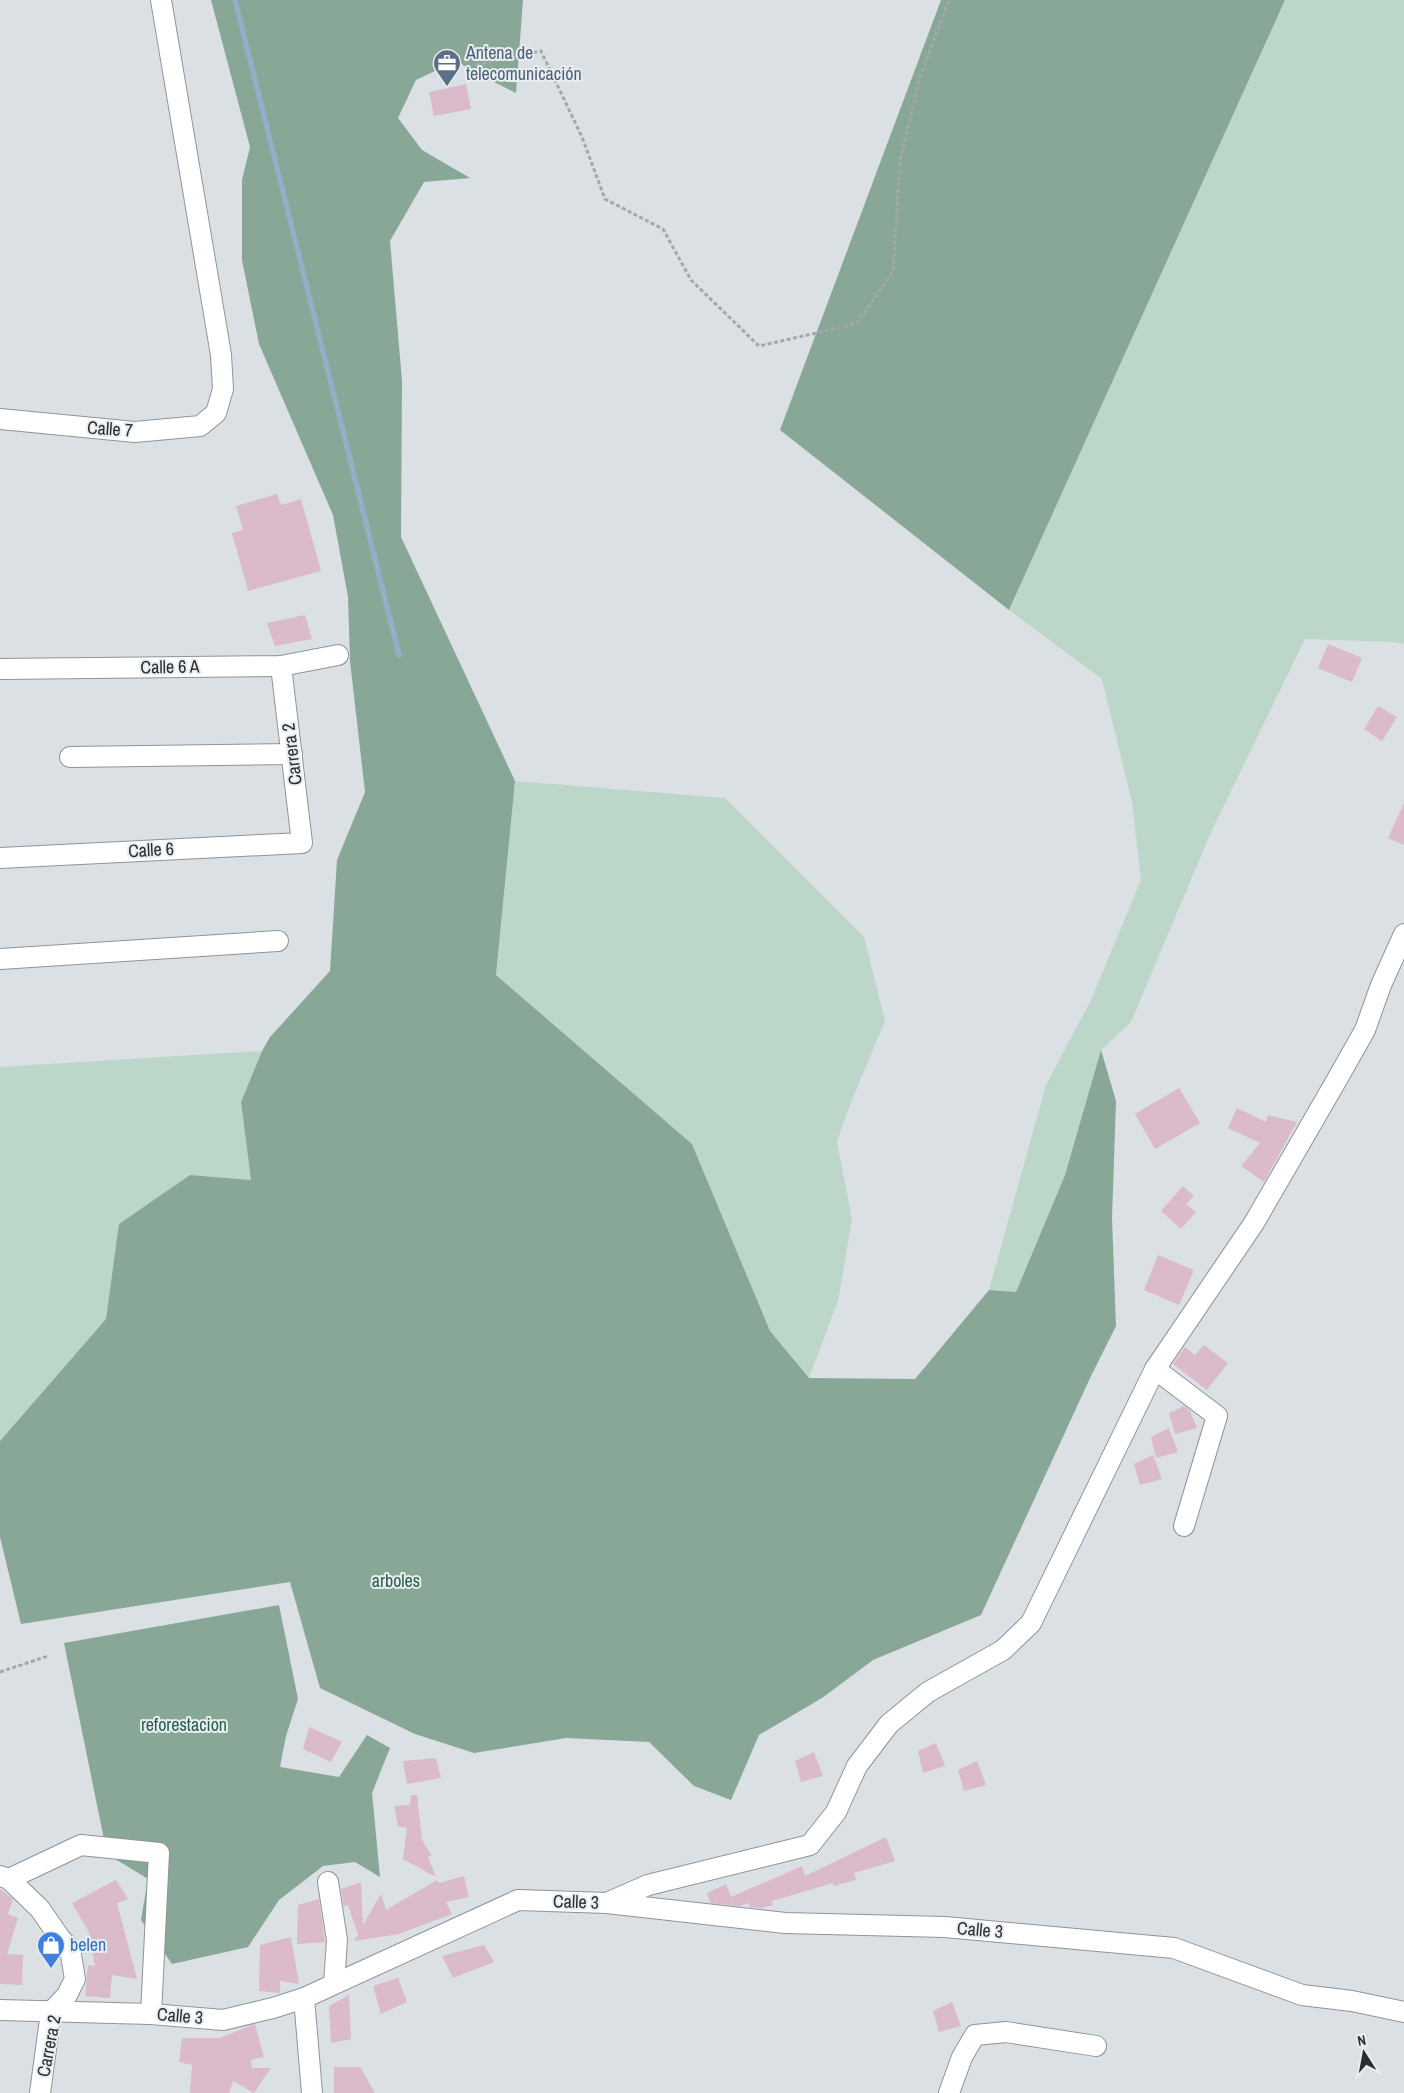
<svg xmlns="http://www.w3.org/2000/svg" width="1404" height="2093" font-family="'Archivo Narrow',sans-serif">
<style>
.green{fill:#bcd7c9}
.forest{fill:#88a797}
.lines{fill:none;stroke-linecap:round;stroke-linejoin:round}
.stream{stroke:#96aec5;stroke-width:5.5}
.building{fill:#dabacb}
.minor-casing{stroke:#8f9498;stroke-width:22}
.path{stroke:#a4a8ac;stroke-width:3;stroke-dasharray:4 2.5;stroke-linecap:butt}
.minor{stroke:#fff;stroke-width:20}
.labels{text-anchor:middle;stroke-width:4;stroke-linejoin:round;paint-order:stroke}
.service-label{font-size:18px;fill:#4e5e75;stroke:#e8edf1;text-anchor:start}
.street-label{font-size:18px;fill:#2b2d2f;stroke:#e8edf1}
.park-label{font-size:18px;fill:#265f46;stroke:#e8edf1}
.shop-label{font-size:18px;fill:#366cbe;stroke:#e8edf1;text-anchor:start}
</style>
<rect width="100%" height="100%" fill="#dbe0e4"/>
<g class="green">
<polygon points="1285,0 1404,0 1404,644 1392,642 1305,639 1211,832 1131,1022 1101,1050 1065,1175 1016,1292 989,1290 1046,1085 1091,1000 1141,880 1132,802 1102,679 1009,610"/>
<polygon points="515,781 725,798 864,937 885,1021 851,1102 837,1142 852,1219 838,1301 809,1378 770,1331 692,1144 496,975"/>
<polygon points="262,1051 241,1102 251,1180 190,1175 120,1224 106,1319 0,1441 0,1067"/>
</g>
<g class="forest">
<polygon points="211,0 523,0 516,93 482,76 456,61 416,80 398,118 422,150 470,178 424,182 390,241 402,381 401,537 515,781 496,975 692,1144 770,1331 809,1378 915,1379 989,1290 1016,1292 1065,1175 1101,1050 1116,1101 1112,1218 1116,1326 1091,1376 981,1615 873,1660 822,1698 759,1735 731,1800 694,1786 649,1742 566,1738 474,1753 415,1734 320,1688 290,1582 21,1624 0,1537 0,1441 106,1319 119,1224 190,1175 251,1180 241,1102 262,1051 270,1037 330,971 337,860 365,792 350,661 348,597 333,515 259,344 242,260 242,180 250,147"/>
<polygon points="941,0 1285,0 1009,610 780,430"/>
<polygon points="279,1605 298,1699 286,1736 280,1767 339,1777 367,1735 390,1748 372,1793 380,1877 355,1862 323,1866 279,1900 248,1947 172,1964 141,1920 148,1879 107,1854 64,1643"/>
</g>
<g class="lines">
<polyline class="stream" points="235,0 399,655"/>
</g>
<g class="building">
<polygon points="466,84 471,109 434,116 429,92"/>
<polygon points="277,494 281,505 301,499 321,571 248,591 232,533 243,530 236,506"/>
<polygon points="305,615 312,639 275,646 267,623"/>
<polygon points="1328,644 1362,658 1352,682 1318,668"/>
<polygon points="1378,706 1397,717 1382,741 1364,729"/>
<polygon points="1404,803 1404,845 1388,838"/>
<polygon points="1179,1088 1200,1123 1155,1149 1135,1114"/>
<polygon points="1237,1108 1266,1122 1268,1115 1297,1122 1264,1182 1241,1166 1260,1143 1228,1128"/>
<polygon points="1183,1186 1194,1196 1186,1204 1196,1212 1181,1229 1161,1211"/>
<polygon points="1158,1255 1194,1270 1179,1305 1144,1290"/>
<polygon points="1204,1345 1228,1363 1207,1390 1173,1364 1185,1347 1195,1355"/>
<polygon points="1184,1406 1190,1411 1197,1428 1175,1434 1169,1413"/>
<polygon points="1169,1428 1178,1452 1156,1458 1151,1437"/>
<polygon points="1153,1455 1162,1479 1140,1485 1134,1464"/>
<polygon points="309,1727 342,1742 331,1762 303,1749"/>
<polygon points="936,1743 945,1766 923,1773 918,1751"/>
<polygon points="814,1752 823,1776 801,1782 795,1761"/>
<polygon points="436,1758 441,1778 407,1784 403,1761"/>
<polygon points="977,1761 986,1785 964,1791 958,1770"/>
<polygon points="411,1795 417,1795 422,1840 431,1855 428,1857 436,1877 403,1859 407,1828 398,1826 394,1806 410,1805"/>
<polygon points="886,1837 895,1861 854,1873 856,1880 834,1886 833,1883 772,1901 773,1905 762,1908 750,1907 749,1903 740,1906 710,1903 707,1893 726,1884 731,1897 802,1866 805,1876"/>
<polygon points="464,1876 469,1897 446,1902 452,1914 399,1934 354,1941 358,1935 348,1905 344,1906 345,1913 341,1889 361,1882 363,1925 381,1894 386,1910 437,1880 439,1883"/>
<polygon points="116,1880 128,1899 117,1903 137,1979 112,1975 110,1998 85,1996 88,1965 95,1966 89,1932 72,1903"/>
<polygon points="0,1889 13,1899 8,1914 18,1918 7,1954 23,1955 22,1985 0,1984"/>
<polygon points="319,1899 325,1942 297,1944 298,1905"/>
<polygon points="291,1937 299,1984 280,1981 280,1993 259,1991 260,1945"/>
<polygon points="484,1945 494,1962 453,1978 442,1956"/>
<polygon points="398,1978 407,2002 381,2014 373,1986"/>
<polygon points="349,1995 351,2039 331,2043 329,2006"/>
<polygon points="952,2002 961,2026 939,2032 933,2011"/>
<polygon points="255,2024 264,2057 251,2060 252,2068 271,2068 254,2093 233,2081 229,2093 190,2093 192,2065 179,2062 182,2038 220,2038"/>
<polygon points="334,2067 360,2067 375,2093 334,2093"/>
</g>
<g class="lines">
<g class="minor-casing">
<g id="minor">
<polyline points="0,419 135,432 200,426 216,413 223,389 221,355 161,0"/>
<polyline points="0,669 281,666 338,655"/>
<polyline points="70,757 292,754"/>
<polyline points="0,858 302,843 281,666"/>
<polyline points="0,959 278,941"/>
<polyline points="1155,1369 1217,1416 1184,1526"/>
<polyline points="0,1876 9,1879 40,1909 60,1938 70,1949 75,1979 67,1995 51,2012 40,2093"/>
<polyline points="9,1879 81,1845 159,1853 151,2014"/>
<polyline points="328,1882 337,1940 334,1984"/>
<polyline points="609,1902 648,1885 810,1845 836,1812 857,1766 889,1724 928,1692 1003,1650 1031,1623 1155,1369 1254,1223 1335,1083 1365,1030 1381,985 1404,934"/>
<polyline points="304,1998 312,2093"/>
<polyline points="0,2010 151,2014 223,2020 273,2008 304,1998 518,1900 607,1903 785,1923 945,1927 1174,1948 1302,1995 1352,2001 1404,2012"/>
<polyline points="949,2093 962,2057 975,2035 1006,2032 1096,2046"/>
</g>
</g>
<g class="path">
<polyline points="476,65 541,51 582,137 605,199 663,229 691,280 759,346 856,324 893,272 900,161 919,80 949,0"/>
<polyline points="0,1672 48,1656"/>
</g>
<use href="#minor" class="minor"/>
</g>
<defs>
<g id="office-pin" transform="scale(1.4375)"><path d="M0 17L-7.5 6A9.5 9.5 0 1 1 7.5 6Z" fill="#5c6f8a" stroke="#e8edf1"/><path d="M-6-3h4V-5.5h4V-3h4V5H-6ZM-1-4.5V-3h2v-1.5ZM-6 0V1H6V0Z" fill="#fff"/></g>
<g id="shop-pin" transform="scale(1.4375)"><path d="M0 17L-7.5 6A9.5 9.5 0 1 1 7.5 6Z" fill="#3f7fe0" stroke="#e8edf1"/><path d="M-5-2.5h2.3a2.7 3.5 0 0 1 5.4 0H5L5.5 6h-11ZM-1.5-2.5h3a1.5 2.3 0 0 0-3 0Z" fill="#fff"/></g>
</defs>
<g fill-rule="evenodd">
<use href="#office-pin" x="447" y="63"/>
<use href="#shop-pin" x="51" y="1945"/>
</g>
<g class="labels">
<g class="service-label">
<text x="466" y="59">Antena de<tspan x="466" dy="21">telecomunicación</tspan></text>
</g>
<g class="street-label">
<text transform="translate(110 429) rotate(4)" y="6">Calle 7</text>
<text transform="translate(170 667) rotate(-1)" y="6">Calle 6 A</text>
<text transform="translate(292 754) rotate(-97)" y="6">Carrera 2</text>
<text transform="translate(151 850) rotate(-3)" y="6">Calle 6</text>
<text transform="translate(576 1902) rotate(2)" y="6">Calle 3</text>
<text transform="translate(980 1930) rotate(5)" y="6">Calle 3</text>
<text transform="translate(180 2016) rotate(5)" y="6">Calle 3</text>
<text transform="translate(49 2046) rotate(-79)" y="6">Carrera 2</text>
</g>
<g class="park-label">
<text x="396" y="1587">arboles</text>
<text x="184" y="1731">reforestacion</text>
</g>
<g class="shop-label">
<text x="70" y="1951">belen</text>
</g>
</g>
<g transform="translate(1364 2053) rotate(349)" stroke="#e8edf1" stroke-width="4" paint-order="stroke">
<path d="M0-4L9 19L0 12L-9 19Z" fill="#2b2d2f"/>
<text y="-8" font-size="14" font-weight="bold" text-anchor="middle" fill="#2b2d2f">N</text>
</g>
</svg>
